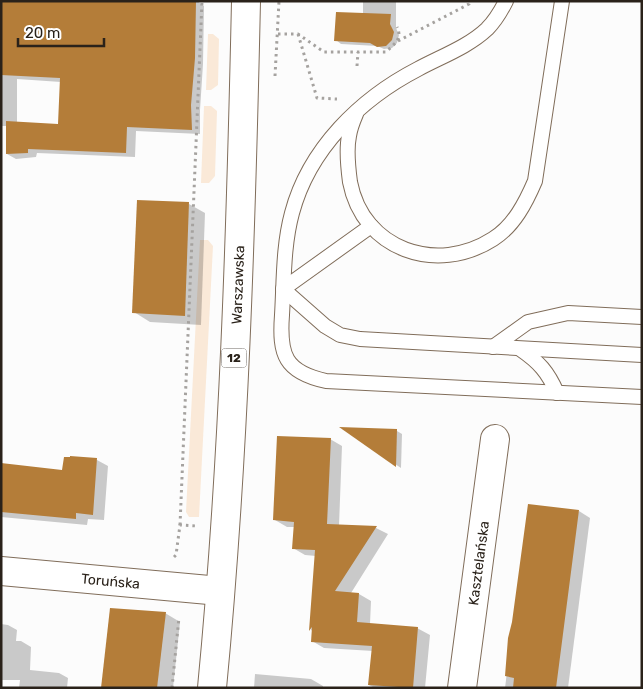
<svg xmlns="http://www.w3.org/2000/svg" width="643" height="689" font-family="Rubik,sans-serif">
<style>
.green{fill:#fae9d8}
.shadow{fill:#0003;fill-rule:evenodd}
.building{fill:#b47d39}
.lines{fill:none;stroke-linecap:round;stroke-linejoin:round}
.service-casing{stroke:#806d5a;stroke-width:16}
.minor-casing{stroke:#806d5a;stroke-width:30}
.primary-casing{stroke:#806d5a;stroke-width:30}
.path{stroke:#a5a29f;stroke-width:3;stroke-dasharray:2.5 4;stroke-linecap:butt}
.service{stroke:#fff;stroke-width:14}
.minor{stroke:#fff;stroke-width:28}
.primary{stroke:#fff;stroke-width:28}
.labels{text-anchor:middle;stroke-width:4;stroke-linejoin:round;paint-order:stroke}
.shield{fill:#fff;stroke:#6a645f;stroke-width:1}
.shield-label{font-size:12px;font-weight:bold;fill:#2a221a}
.street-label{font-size:14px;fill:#2a221a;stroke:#fff}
</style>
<rect width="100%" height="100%" fill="#fcfcfc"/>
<g class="green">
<polygon points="208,34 213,34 219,39 218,85 211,90 206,90"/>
<polygon points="204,106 211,106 217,111 215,176 209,183 201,183"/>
<polygon points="200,240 208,240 213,246 199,517 189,517 186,512"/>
</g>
<g class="shadow">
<path d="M 2,1 L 197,1 L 204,6 L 203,64 L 200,110 L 200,134 L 136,131 L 135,157 L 37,153 L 36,157 L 16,159 L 7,154 L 7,126 L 1,126 ZM 17,79 L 61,82 L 59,126 L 17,123 Z"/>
<polygon points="363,1 396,1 396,28 399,35 397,43 392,48 384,49 377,46 341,44 336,40 363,15"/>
<polygon points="189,204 205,213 201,325 150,322 134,312"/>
<polygon points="343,429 397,431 402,434 401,468"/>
<polygon points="330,439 342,446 339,526 376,528 388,534 351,593 359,594 371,601 370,624 417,628 430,635 425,688 375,688 369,685 373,651 324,648 312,641 313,631 311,630 316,556 305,555 293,548 295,527 287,527 275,520"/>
<polygon points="97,460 108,466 104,520 88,519 87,525 1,517 1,464 63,471"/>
<polygon points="579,511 590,518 568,688 505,688 513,622"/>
<polygon points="165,613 180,622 173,688 102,688"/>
<polygon points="1,624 8,625 17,630 16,641 21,641 31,647 30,670 59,673 68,678 67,688 19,688 20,680 1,680"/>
<polygon points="255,674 311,679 323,686 323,688 254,688"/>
</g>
<g class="building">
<polygon points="1,1 196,1 195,58 191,105 192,130 127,127 126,153 28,149 28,153 6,154 6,121 58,124 60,78 1,75"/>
<polygon points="336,12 391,14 390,24 394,32 392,40 386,46 377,47 370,43 334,41"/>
<polygon points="137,200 189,202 185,316 132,313"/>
<polygon points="339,427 397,429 396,467"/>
<polygon points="277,436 331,438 327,524 377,526 335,591 359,593 357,622 418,627 413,688 368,685 372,646 311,642 312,627 309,631 315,550 292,549 294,522 273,520"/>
<polygon points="70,456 97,458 93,515 76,513 76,519 1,512 1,463 62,470 64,457 70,457"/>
<polygon points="528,504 579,510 556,688 513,688 514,678 505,676 508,638 512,622"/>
<polygon points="110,608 166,612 157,688 101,688"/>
</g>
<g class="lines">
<g class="service-casing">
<g id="service">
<path d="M 506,1 C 501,11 495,21 487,29 C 468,47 440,57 418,69 C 360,99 309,149 292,213 C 283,246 284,282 282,315 C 279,355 285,372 326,381 L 642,397"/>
<path d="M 356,114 C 353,121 350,129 349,136 C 346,150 348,167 350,182 C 363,250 437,275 493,239 C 514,226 526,202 535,181 L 562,1"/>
<polyline points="371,226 283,289 325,326 340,335 360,339 642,355"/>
<polyline points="493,347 528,322 568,313 642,317"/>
<path d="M 520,349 C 539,362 548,372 557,393"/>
</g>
</g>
<g class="minor-casing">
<g id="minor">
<path id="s1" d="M 1,571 L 220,591"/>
<path id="s2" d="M 462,688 L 495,439"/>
</g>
</g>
<g class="primary-casing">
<g id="primary">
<path id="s3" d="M 212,688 C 234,460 241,230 246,1"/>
</g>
</g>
<g class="path">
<path d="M 278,34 L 298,34 L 324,52 L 386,52 C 394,44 403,39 397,27"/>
<polyline points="298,34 317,98 337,99"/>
<polyline points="398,41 469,4 470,1"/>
<polyline points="357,66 358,52"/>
<polyline points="275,76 279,1"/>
<polyline points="180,525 202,1"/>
<polyline points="174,557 176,555 180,525 197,526"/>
<polyline points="172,688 179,617"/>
</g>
<use href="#service" class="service"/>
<use href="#minor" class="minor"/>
<use href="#primary" class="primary"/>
</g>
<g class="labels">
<rect class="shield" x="221.5" y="348.5" width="25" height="19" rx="4"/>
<g class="shield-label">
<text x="234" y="362">12</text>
</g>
<g class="street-label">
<text dy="5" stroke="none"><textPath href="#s3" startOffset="404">Warszawska</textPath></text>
<text dy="5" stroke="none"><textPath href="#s2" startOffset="126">Kasztelańska</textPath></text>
<text dy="5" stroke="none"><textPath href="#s1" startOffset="110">Toruńska</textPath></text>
</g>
</g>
<rect width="643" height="689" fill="none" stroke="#2a221a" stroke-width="5"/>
<path d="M18 38v8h86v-8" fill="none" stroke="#2a221a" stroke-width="2.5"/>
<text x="25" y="38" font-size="15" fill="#2a221a" stroke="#ffffff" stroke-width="4" paint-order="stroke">20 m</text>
</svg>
